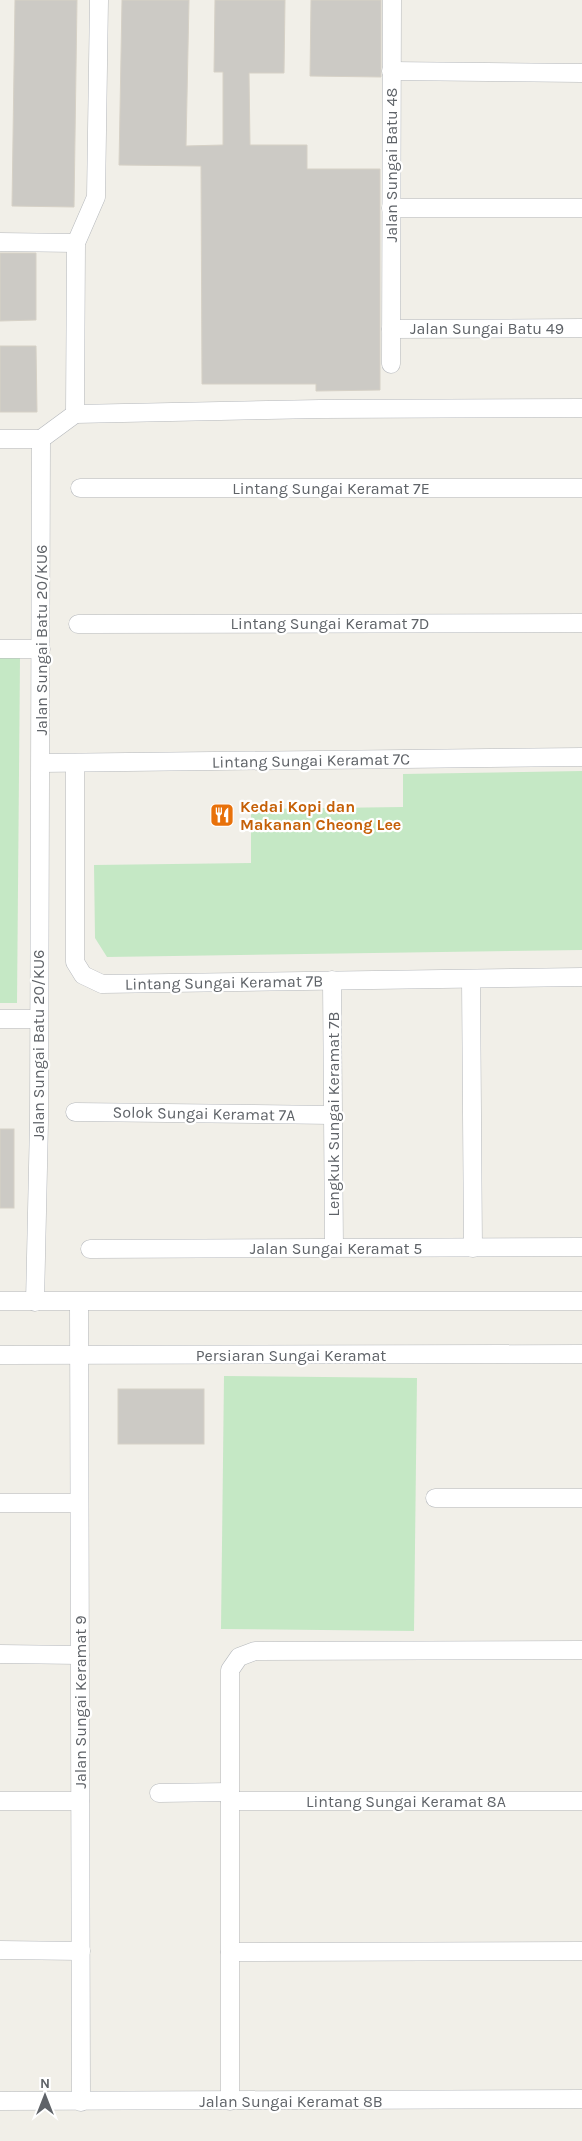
<svg xmlns="http://www.w3.org/2000/svg" width="582" height="2141" font-family="Karla,sans-serif">
<style>
.green{fill:#c5e8c5}
.building{fill:#cccac5;stroke:#d6d1c6}
.lines{fill:none;stroke-linecap:round;stroke-linejoin:round}
.street-casing{stroke:#b5b8bc;stroke-width:19}
.street{stroke:#fff;stroke-width:18}
.labels{text-anchor:middle;stroke-width:4.5;stroke-linejoin:round;paint-order:stroke}
.street-label{font-size:16px;fill:#5f6368;stroke:#fff}
.food-label{font-size:16px;font-weight:bold;fill:#c56008;stroke:#fff;text-anchor:start}
</style>
<rect width="100%" height="100%" fill="#f1efe8"/>
<g class="green">
<polygon points="0,658 20,658 17,1003 0,1003"/>
<polygon points="582,771 582,950 107,957 95,938 94,865 251,863 251,809 403,807 403,774"/>
<polygon points="224,1376 417,1378 414,1631 221,1629"/>
</g>
<g class="building">
<polygon points="15,0 77,0 74,207 12,206"/>
<polygon points="122,0 189,0 186,146 223,145 223,72 214,72 215,0 285,0 284,73 249,73 250,145 307,145 307,169 380,169 380,390 316,391 316,384 202,384 201,166 119,165"/>
<polygon points="311,0 381,0 381,77 310,76"/>
<polygon points="0,253 36,253 36,320 0,321"/>
<polygon points="0,346 36,346 37,412 0,412"/>
<rect x="0" y="1129" width="14" height="79"/>
<rect x="118" y="1389" width="86" height="55"/>
</g>
<g class="lines">
<g class="street-casing">
<g id="street">
<polyline points="391,71 582,73"/>
<polyline points="391,208 582,208"/>
<polyline points="0,242 76,243"/>
<polyline points="391,329 582,328"/>
<polyline points="391,364 392,0"/>
<polyline points="75,414 320,409 582,408"/>
<polyline points="75,414 76,243 96,197 99,0"/>
<polyline points="0,439 41,439"/>
<polyline points="41,439 75,414"/>
<polyline points="80,488 582,488"/>
<polyline points="78,624 582,623"/>
<polyline points="0,649 41,649"/>
<polyline points="41,763 582,757"/>
<polyline points="75,763 75,962 83,975 102,984 582,977"/>
<polyline points="471,979 473,1248"/>
<polyline points="332,980 334,1248"/>
<polyline points="0,1019 38,1019"/>
<polyline points="75,1112 333,1115"/>
<polyline points="90,1249 582,1247"/>
<polyline points="0,1301 582,1301"/>
<polyline points="35,1302 39,1122 41,439"/>
<polyline points="79,1302 81,2102"/>
<polyline points="0,1355 582,1354"/>
<polyline points="435,1498 582,1498"/>
<polyline points="0,1503 79,1503"/>
<polyline points="0,1654 80,1655"/>
<polyline points="159,1793 230,1792"/>
<polyline points="0,1801 80,1801"/>
<polyline points="230,1801 582,1801"/>
<polyline points="0,1950 81,1951"/>
<polyline points="230,1952 582,1951"/>
<polyline points="0,2101 582,2099"/>
<polyline points="230,2101 230,1670 239,1657 255,1651 582,1650"/>
</g>
</g>
<use href="#street" class="street"/>
</g>
<defs>
<g id="restaurant-square" transform="scale(1.25)"><rect x="-9" y="-9" width="18" height="18" rx="4" fill="#e8710a" stroke="#fff"/><path d="M-5-6h1v4h1v-4h1v4h1v-4h1v5L-1.5 .5V6h-2V.5L-5-1ZM5-6V6H3V1.5H1.5Q1.5-4 5-6Z" fill="#fff"/></g>
</defs>
<g fill-rule="evenodd">
<use href="#restaurant-square" x="222" y="815"/>
</g>
<g class="labels">
<g class="street-label">
<text transform="translate(391 165) rotate(-90)" y="6">Jalan Sungai Batu 48</text>
<text x="487" y="334">Jalan Sungai Batu 49</text>
<text x="331" y="494">Lintang Sungai Keramat 7E</text>
<text x="330" y="629">Lintang Sungai Keramat 7D</text>
<text transform="translate(41 640) rotate(-90)" y="6">Jalan Sungai Batu 20/KU6</text>
<text transform="translate(311 760) rotate(-1)" y="6">Lintang Sungai Keramat 7C</text>
<text transform="translate(224 982) rotate(-1)" y="6">Lintang Sungai Keramat 7B</text>
<text transform="translate(38 1045) rotate(-90)" y="6">Jalan Sungai Batu 20/KU6</text>
<text transform="translate(204 1113) rotate(1)" y="6">Solok Sungai Keramat 7A</text>
<text transform="translate(333 1114) rotate(-90)" y="6">Lengkuk Sungai Keramat 7B</text>
<text x="336" y="1254">Jalan Sungai Keramat 5</text>
<text x="291" y="1361">Persiaran Sungai Keramat</text>
<text transform="translate(80 1702) rotate(-90)" y="6">Jalan Sungai Keramat 9</text>
<text x="406" y="1807">Lintang Sungai Keramat 8A</text>
<text x="291" y="2107">Jalan Sungai Keramat 8B</text>
</g>
<g class="food-label">
<text x="240" y="812">Kedai Kopi dan<tspan x="240" dy="18">Makanan Cheong Lee</tspan></text>
</g>
</g>
<g transform="translate(45 2096)" stroke="#ffffff" stroke-width="4" paint-order="stroke">
<path d="M0-4L9 19L0 12L-9 19Z" fill="#5f6368"/>
<text y="-8" font-size="14" font-weight="bold" text-anchor="middle" fill="#5f6368">N</text>
</g>
</svg>
